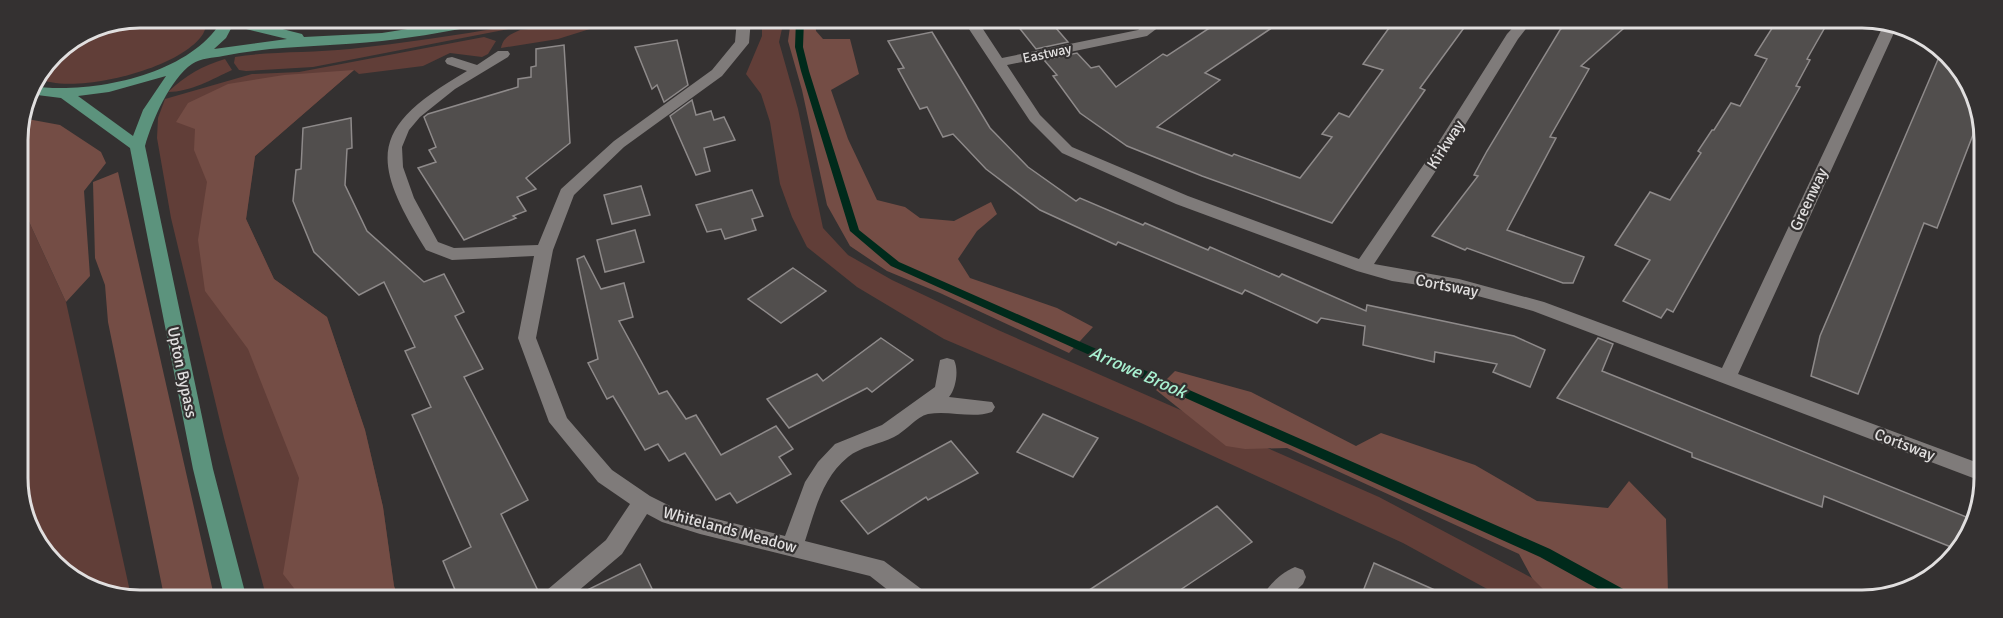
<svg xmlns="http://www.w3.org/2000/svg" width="2003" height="618" font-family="Signika,sans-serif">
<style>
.green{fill:#613e38}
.forest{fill:#744d45}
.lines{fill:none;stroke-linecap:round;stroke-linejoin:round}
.stream{fill:#002a1b;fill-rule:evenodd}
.building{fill:#514e4d;stroke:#8e8a8a;stroke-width:1.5}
.minor{fill:#7f7b7a;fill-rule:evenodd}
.major{fill:#5c937d;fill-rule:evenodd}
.labels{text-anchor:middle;stroke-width:4.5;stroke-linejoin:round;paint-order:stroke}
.far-street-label{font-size:14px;fill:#e1dfdf;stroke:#343131}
.street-label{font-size:16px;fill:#e1dfdf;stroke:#343131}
.water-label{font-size:18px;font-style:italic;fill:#a8f1d1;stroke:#343131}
.rim{fill:none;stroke:#e1dfdf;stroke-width:3}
</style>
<rect width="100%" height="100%" fill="#343131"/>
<g class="green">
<path d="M 141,18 L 207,18 L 208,21 C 207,25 205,30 203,34 C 181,69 73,96 37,78 L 54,54 L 94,27 Z"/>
<polygon points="288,18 417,19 418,19 335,24"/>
<path d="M 550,19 L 574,19 L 539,23 L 313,67 L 246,71 L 239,70 L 234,63 L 235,57 C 273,51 311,53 350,49 C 417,42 484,31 550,19 Z"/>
<path d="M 608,19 L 650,19 L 593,28 L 558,39 L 501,48 C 503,37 511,34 520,30 Z"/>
<polygon points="762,19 784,20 779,42 798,109 823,228 848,255 892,280 998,330 1379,497 1532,578 1568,599 1501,599 1489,590 1403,543 1141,423 944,339 857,287 807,247 792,217 780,184 770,122 761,94 746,74 762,36"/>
<polygon points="484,37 496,41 488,54 482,57 450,53 423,66 359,74 354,70 255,156 246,219 274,279 327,317 365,430 383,507 394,586 398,597 266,596 224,438 171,218 157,138 158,118 165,99 252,74 299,72"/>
<path d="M 225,59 L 232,70 C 213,79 190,92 168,92 C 186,75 202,66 225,59 Z"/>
<polygon points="19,200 66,302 131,596 109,596 49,558 20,501"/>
</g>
<g class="forest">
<polygon points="791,20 815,20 816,31 823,39 850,39 859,74 831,90 848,139 877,200 905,207 920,218 954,221 991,202 997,214 977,231 958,259 970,278 1057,308 1093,327 1069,353 940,293 887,271 850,246 827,205 802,90 788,41"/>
<polygon points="354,70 255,156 246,219 274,279 327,317 365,430 383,507 394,586 398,597 300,596 283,574 299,478 248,349 205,291 198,240 207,182 194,150 195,129 176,122 188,103 228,84 284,75"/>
<polygon points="22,118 60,125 101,152 106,163 84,191 90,276 66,302 19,200 18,133"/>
<polygon points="118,172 214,596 164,596 108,322 105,285 95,258 93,182"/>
<polygon points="1175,371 1251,392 1356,446 1381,433 1475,465 1537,501 1608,508 1629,481 1666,519 1668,593 1683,599 1553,599 1532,578 1519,554 1287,448 1245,449 1226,446 1156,390"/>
</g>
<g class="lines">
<polygon class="stream" points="796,20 804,20 803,47 809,71 859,230 899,262 1550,549 1625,590 1632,599 1616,599 1540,557 891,266 850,231 801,71 795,47"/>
</g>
<g class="building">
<polygon points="1013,20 1049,20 1068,42 1036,49"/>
<polygon points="1220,21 1282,21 1205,73 1220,80 1157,127 1232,156 1234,154 1300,178 1332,137 1322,134 1339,113 1349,117 1383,70 1363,64 1394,21 1469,21 1420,88 1425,90 1332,223 1202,176 1127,146 1080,113 1053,76 1057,75 1044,60 1077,53 1091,68 1099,66 1116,87 1163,54 1167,56"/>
<polygon points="1569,21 1632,21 1581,66 1589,69 1550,137 1556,138 1507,230 1584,257 1573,283 1563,283 1467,248 1465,250 1432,236 1478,176 1474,175 1487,151 1560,30"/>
<polygon points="1776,22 1828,22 1807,59 1810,60 1796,86 1800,87 1673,312 1667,309 1661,318 1623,301 1650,260 1615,245 1650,192 1670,200 1701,153 1698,151 1712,130 1714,130 1731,103 1740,106 1767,59 1755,55"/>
<polygon points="932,32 990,128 1028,167 1076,201 1080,198 1143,225 1145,223 1208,250 1210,247 1279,277 1282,274 1366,311 1367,305 1514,336 1545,350 1530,387 1493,372 1497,364 1435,352 1434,362 1363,345 1365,326 1321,318 1317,323 1245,290 1242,294 1118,242 1116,245 1040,210 986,169 953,134 943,137 927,107 920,109 898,69 904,68 888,41"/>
<polygon points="677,40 688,85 664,102 657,85 652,89 635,47"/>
<polygon points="564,45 570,143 526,178 536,189 517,197 526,211 513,216 516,218 464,240 418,168 436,162 429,150 436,147 424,117 428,114 518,87 518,79 531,77 531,67 536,66 536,49"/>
<polygon points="1942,50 1949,54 1981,114 1937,228 1924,223 1858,394 1811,376 1820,336"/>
<polygon points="692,100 696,115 711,111 714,120 724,117 735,140 704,148 710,171 696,175 670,116"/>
<polygon points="351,118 352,148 347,149 345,185 367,231 424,282 444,274 464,312 455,316 483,369 464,377 528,500 501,514 541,597 458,597 443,561 471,547 412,415 431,407 405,351 415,347 384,282 359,295 314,252 293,201 296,170 301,169 303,128"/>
<polygon points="641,186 650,215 612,224 604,195"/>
<polygon points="752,190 763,216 752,219 756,230 725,239 721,229 707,232 696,205"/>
<polygon points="635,230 644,262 605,272 597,240"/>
<polygon points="584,256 601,289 624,283 633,317 619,321 659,394 667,391 686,419 696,415 721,455 776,426 793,449 779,457 791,474 737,503 730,493 716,500 685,453 669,461 658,444 645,450 613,396 607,399 588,363 598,359 577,259"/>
<polygon points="793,268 826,291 781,323 748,299"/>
<polygon points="881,338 913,360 872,392 867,388 789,428 767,399 817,374 823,381"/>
<polygon points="1598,338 1613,344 1602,371 1974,520 1956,549 1824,496 1822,507 1692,457 1692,453 1557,398"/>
<polygon points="1043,414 1098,438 1073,477 1017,452"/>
<polygon points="951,441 978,473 928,500 926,497 868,534 841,501"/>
<polygon points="1217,506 1252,542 1168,598 1077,598"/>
<polygon points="1374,563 1455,599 1360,599"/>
<polygon points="640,564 656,597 575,597 577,595"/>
</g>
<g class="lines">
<g class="minor">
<path d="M 737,19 L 751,19 L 749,43 L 722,76 L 624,147 L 574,195 L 553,250 L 536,338 L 567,418 L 612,470 L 650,496 L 676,509 L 785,536 L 805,482 L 818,462 L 835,444 L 882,425 L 935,387 L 940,360 L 947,358 L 954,360 C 959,370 956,389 949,397 L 992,402 L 995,407 L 992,412 C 972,419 949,410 928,414 C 916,417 906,431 894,437 C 880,444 860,447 848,457 C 822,478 815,511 805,541 L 884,561 L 924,591 L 927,598 L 898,598 L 870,576 L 700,534 L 662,522 L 647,514 L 622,554 L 571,597 L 544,597 L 547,590 L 606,540 L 630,504 L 598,482 L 549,422 L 518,338 L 534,256 L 452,260 L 426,250 C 368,157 371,127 467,71 L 447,64 L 445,61 L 447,58 L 452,57 L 477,65 L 498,51 L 508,51 L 510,54 L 508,57 L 455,89 L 420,117 L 409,130 L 402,147 L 403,167 L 414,198 L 438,242 L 454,248 L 538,245 L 561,189 L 614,141 L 712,70 L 735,42 Z"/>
<polygon points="963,20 977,20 1002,58 1138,30 1152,20 1168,20 1147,36 1007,65 1040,115 1072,147 1188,196 1359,259 1433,151 1507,34 1519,21 1532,21 1518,39 1449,151 1374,264 1459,279 1544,302 1722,368 1885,22 1898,24 1738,374 1981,464 1981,481 1533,311 1459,291 1392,281 1357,271 1176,204 1062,153 1030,121"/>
<path d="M 1295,567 L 1303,570 L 1306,577 L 1303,584 L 1288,598 L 1262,598 C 1267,586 1282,572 1295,567 Z"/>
</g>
<path class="major" d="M 223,18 C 250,18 276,28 302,34 L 304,37 L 382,33 L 471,19 L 502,19 L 495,23 C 458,29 420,37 382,41 C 329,47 276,45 223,56 C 213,58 201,58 192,64 C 170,79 152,121 145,146 L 213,469 L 246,596 L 224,596 L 193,469 L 130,148 L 61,98 L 29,94 L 31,86 C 90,95 193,75 223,18 ZM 234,23 L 246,29 L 287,39 L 214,49 L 226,38 ZM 166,76 L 143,110 L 133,136 L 78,96 L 109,92 Z"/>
</g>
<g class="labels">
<g class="far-street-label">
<text transform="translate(1047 53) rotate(-12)" y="5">Eastway</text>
</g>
<g class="street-label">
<text transform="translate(1445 144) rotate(-57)" y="6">Kirkway</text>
<text transform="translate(1808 199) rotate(-65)" y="6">Greenway</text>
<text transform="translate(1447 285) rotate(11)" y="6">Cortsway</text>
<text transform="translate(183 372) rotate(78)" y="6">Upton Bypass</text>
<text transform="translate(1905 444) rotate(21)" y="6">Cortsway</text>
<text transform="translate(730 529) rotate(15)" y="6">Whitelands Meadow</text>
</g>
<g class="water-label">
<text transform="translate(1138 372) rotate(24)" y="6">Arrowe Brook</text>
</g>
</g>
<path d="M0 0H2003V618H0ZM140 28H1862A112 112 0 0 1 1974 140V478A112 112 0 0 1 1862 590H140A112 112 0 0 1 28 478V140A112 112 0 0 1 140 28Z" fill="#343131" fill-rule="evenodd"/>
<path class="rim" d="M140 28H1862A112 112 0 0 1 1974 140V478A112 112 0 0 1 1862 590H140A112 112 0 0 1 28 478V140A112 112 0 0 1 140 28Z"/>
</svg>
